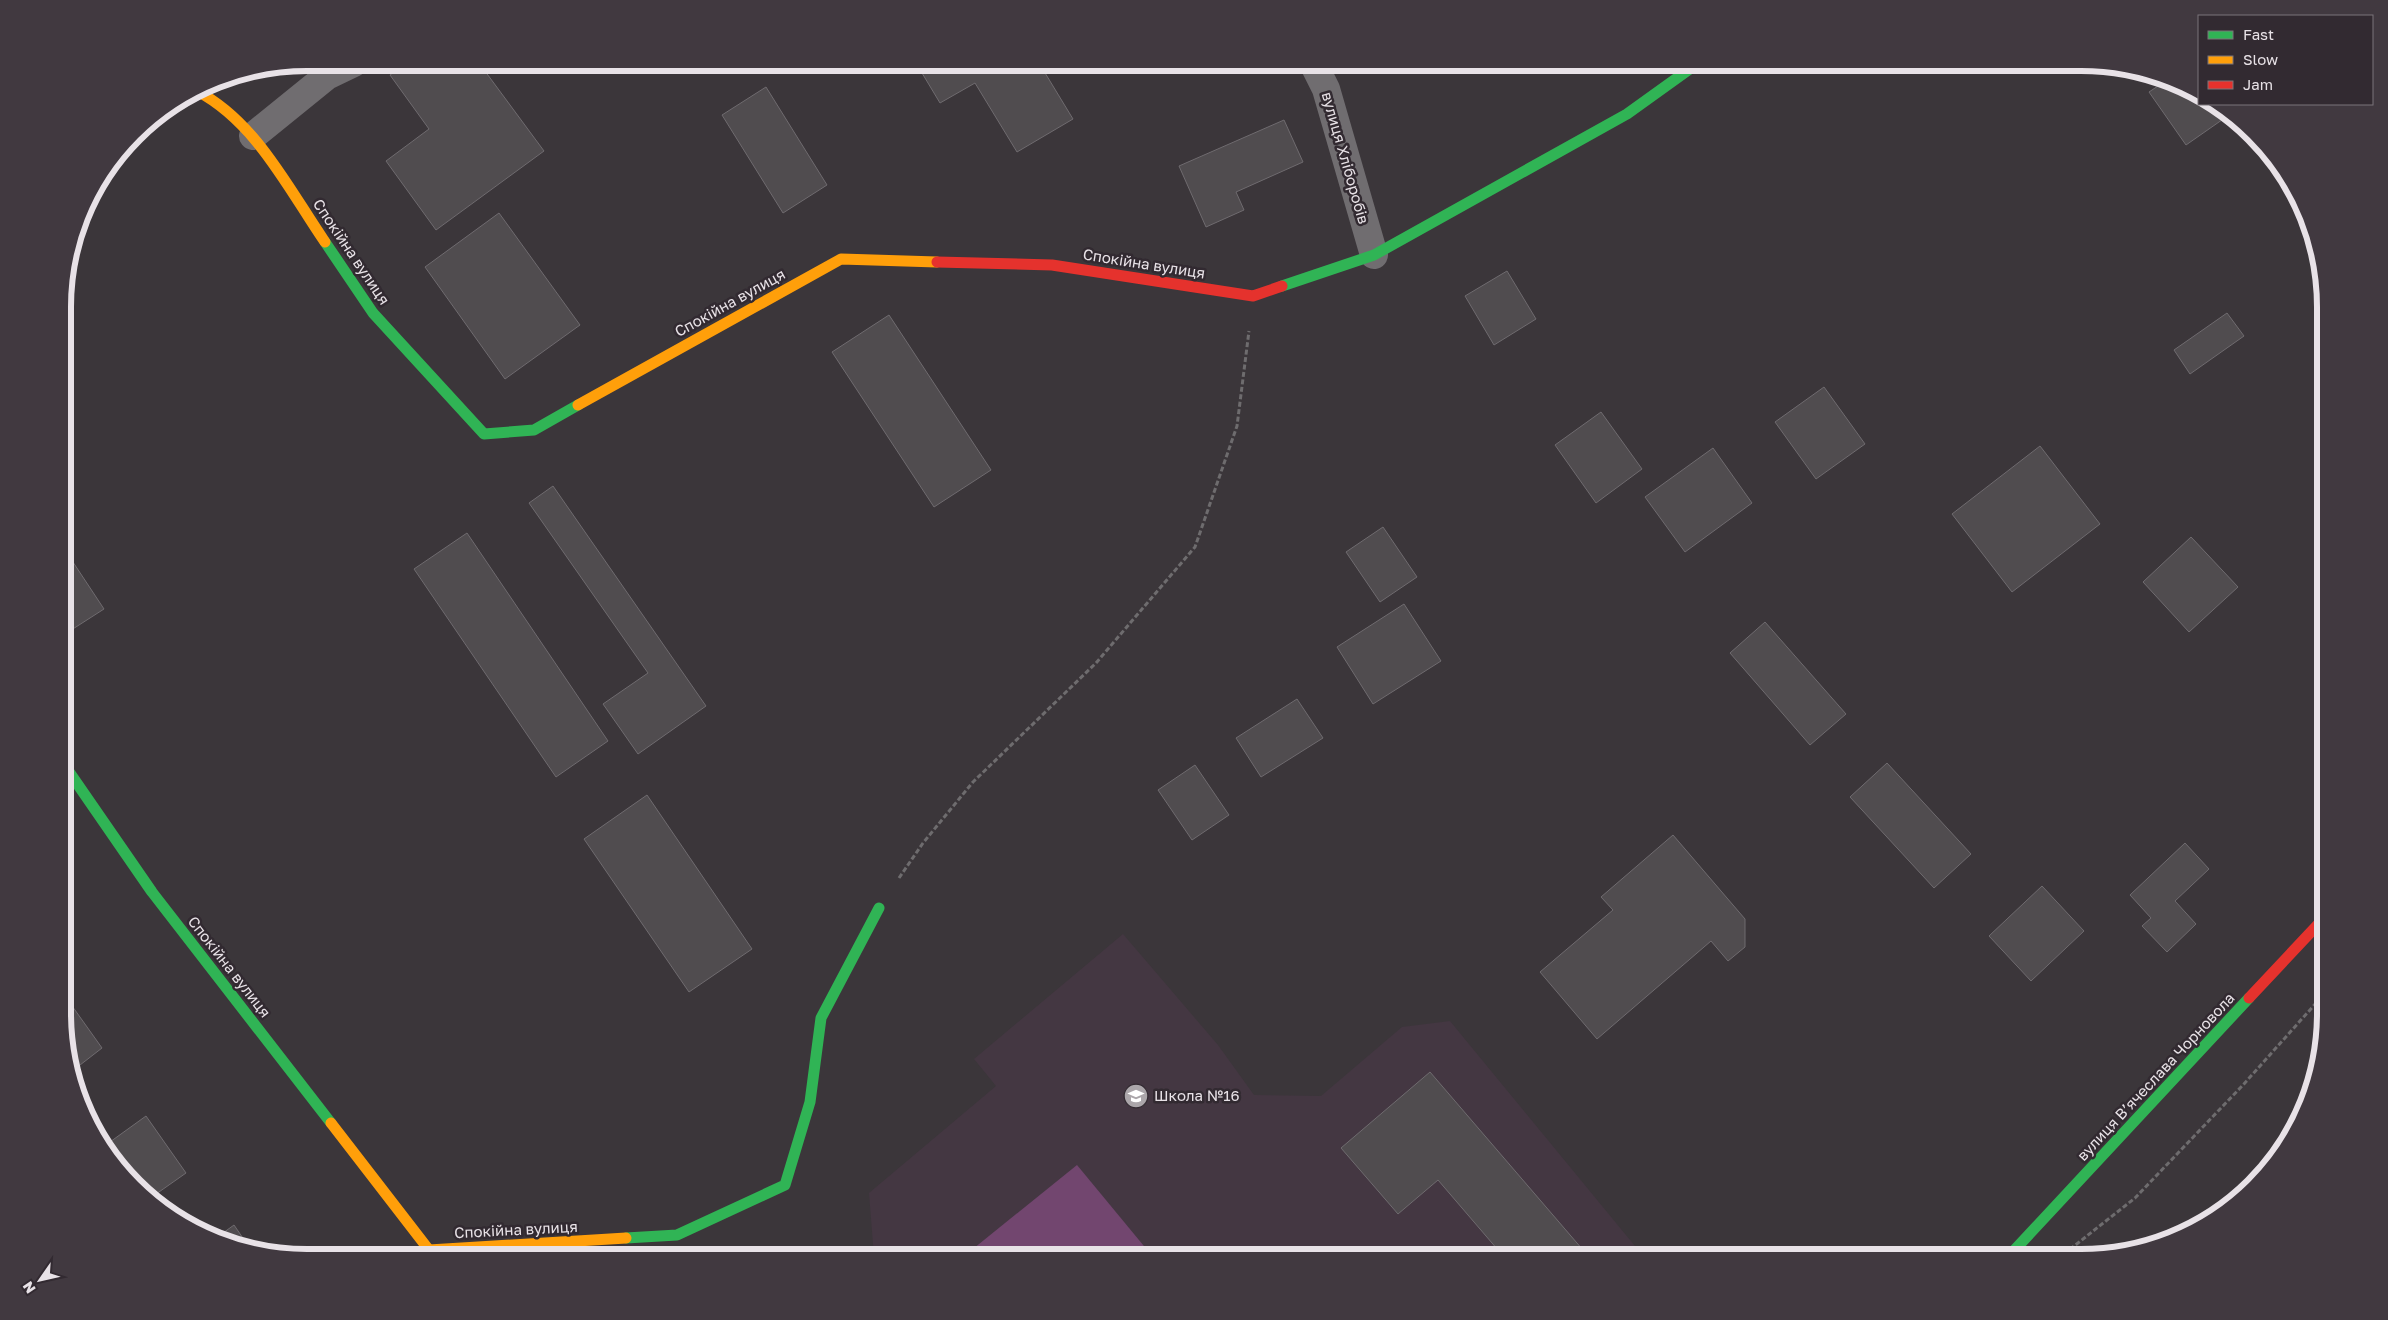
<svg xmlns="http://www.w3.org/2000/svg" width="2388" height="1320" font-family="'Golos Text',sans-serif">
<style>
.built{fill:#443742}
.green{fill:#72466f}
.building{fill:#504c4f;stroke:#6f6b6f}
.lines{fill:none;stroke-linecap:round;stroke-linejoin:round}
.path{stroke:#6e6c6e;stroke-width:3;stroke-dasharray:5 2.5;stroke-linecap:butt}
.street{stroke:#706d70;stroke-width:28}
.fast{stroke:#30b455;stroke-width:11}
.slow{stroke:#ff9f0a;stroke-width:11}
.jam{stroke:#e5322d;stroke-width:11}
.labels{text-anchor:middle;stroke-width:5;stroke-linejoin:round;paint-order:stroke}
.street-label{font-size:15px;fill:#e8e2e7;stroke:#322a31}
.poi-label{font-size:15px;fill:#e8e2e7;stroke:#322a31;text-anchor:start}
.rim{fill:none;stroke:#e8e2e7;stroke-width:6}
</style>
<rect width="100%" height="100%" fill="#3b363a"/>
<polygon class="built" points="1123,934 1218,1045 1254,1095 1321,1096 1402,1027 1450,1021 1644,1257 874,1257 869,1193 996,1086 974,1059"/>
<polygon class="green" points="1077,1165 1153,1257 963,1257"/>
<g class="building">
<polygon points="407,63 479,63 544,151 436,230 386,161 429,129 390,75"/>
<polygon points="916,63 1039,63 1073,119 1017,152 975,83 940,103"/>
<polygon points="1532,63 1546,63 1537,69"/>
<polygon points="2167,80 2199,93 2199,104 2214,104 2229,115 2186,145 2149,92"/>
<polygon points="766,87 827,185 783,213 722,115"/>
<polygon points="1284,120 1303,162 1236,192 1244,210 1206,227 1179,166"/>
<polygon points="499,213 580,325 505,379 425,267"/>
<polygon points="1507,271 1536,319 1494,345 1465,296"/>
<polygon points="2227,313 2244,336 2190,374 2174,350"/>
<polygon points="889,315 991,470 934,507 832,352"/>
<polygon points="1824,387 1865,444 1816,479 1775,422"/>
<polygon points="1601,412 1642,469 1596,503 1555,445"/>
<polygon points="2040,446 2100,524 2012,592 1952,514"/>
<polygon points="1713,448 1752,503 1685,552 1645,497"/>
<polygon points="553,486 706,706 638,754 603,704 648,673 529,503"/>
<polygon points="1383,527 1417,577 1380,602 1346,552"/>
<polygon points="467,533 608,741 556,777 414,569"/>
<polygon points="2191,537 2238,587 2189,632 2143,582"/>
<polygon points="65,550 104,609 65,634"/>
<polygon points="1404,604 1441,661 1373,704 1337,647"/>
<polygon points="1765,622 1846,714 1810,745 1730,653"/>
<polygon points="1297,699 1323,738 1261,777 1236,738"/>
<polygon points="1887,763 1971,854 1934,888 1850,797"/>
<polygon points="1195,765 1229,815 1192,840 1158,790"/>
<polygon points="647,795 752,949 689,992 584,839"/>
<polygon points="1673,835 1745,919 1745,947 1728,961 1711,941 1597,1039 1540,972 1613,910 1601,897"/>
<polygon points="2185,843 2209,869 2175,901 2196,924 2167,952 2142,926 2151,918 2130,895"/>
<polygon points="2042,886 2084,931 2031,981 1989,936"/>
<polygon points="65,996 102,1048 71,1072 65,1045"/>
<polygon points="1430,1072 1589,1257 1504,1257 1438,1180 1398,1214 1341,1148"/>
<polygon points="146,1116 186,1173 149,1199 103,1147"/>
<polygon points="234,1225 251,1250 243,1249 216,1238"/>
</g>
<g class="lines">
<g class="path">
<polyline points="899,878 923,843 973,782 1096,663 1195,547 1237,426 1249,331"/>
<polyline points="2064,1254 2135,1198 2243,1085 2325,993"/>
</g>
<g class="street">
<polyline points="1313,63 1326,89 1374,255"/>
<polyline points="253,136 327,76 354,63"/>
</g>
<g class="fast">
<polyline points="325,242 373,313 484,434 534,430 578,405"/>
<polyline points="1282,286 1374,255 1627,114 1698,63"/>
<polyline points="65,766 152,892 331,1123"/>
<polyline points="626,1238 677,1235 785,1185 810,1102 821,1018 879,908"/>
<polyline points="2008,1257 2249,998"/>
</g>
<g class="slow">
<path d="M 197,91 C 256,122 288,188 325,242"/>
<polyline points="578,405 841,259 937,262"/>
<polyline points="331,1123 429,1250 626,1238"/>
</g>
<g class="jam">
<polyline points="937,262 1052,265 1253,296 1282,286"/>
<polyline points="2249,998 2325,917"/>
</g>
</g>
<defs>
<g id="school-disc" transform="scale(1.25)"><circle r="9.5" fill="#aba6aa" stroke="#322a31"/><path d="M0-5L7-2L0 1L-7-2ZM-4 1L0 2.5L4 1V4Q0 6-4 4Z" fill="#fff"/></g>
</defs>
<g fill-rule="evenodd">
<use href="#school-disc" x="1136" y="1096"/>
</g>
<g class="labels">
<g class="street-label">
<text transform="translate(1345 158) rotate(74)" y="5">вулиця Хліборобів</text>
<text transform="translate(351 252) rotate(56)" y="5">Спокійна вулиця</text>
<text transform="translate(1144 264) rotate(9)" y="5">Спокійна вулиця</text>
<text transform="translate(730 303) rotate(-29)" y="5">Спокійна вулиця</text>
<text transform="translate(229 967) rotate(52)" y="5">Спокійна вулиця</text>
<text transform="translate(2156 1077) rotate(-47)" y="5">вулиця Вʼячеслава Чорновола</text>
<text transform="translate(516 1230) rotate(-3)" y="5">Спокійна вулиця</text>
</g>
<g class="poi-label">
<text x="1154" y="1101">Школа №16</text>
</g>
</g>
<path d="M0 0H2388V1320H0ZM307 71H2081A236 236 0 0 1 2317 307V1013A236 236 0 0 1 2081 1249H307A236 236 0 0 1 71 1013V307A236 236 0 0 1 307 71Z" fill="#413940" fill-rule="evenodd"/>
<path class="rim" d="M307 71H2081A236 236 0 0 1 2317 307V1013A236 236 0 0 1 2081 1249H307A236 236 0 0 1 71 1013V307A236 236 0 0 1 307 71Z"/>
<rect x="2198" y="15" width="175" height="90" fill="#322a31" stroke="#7b747a"/>
<rect x="2208" y="31" width="25" height="8" fill="#30b455" stroke="#7b747a"/>
<text x="2243" y="40" font-size="15" fill="#e8e2e7">Fast</text>
<rect x="2208" y="56" width="25" height="8" fill="#ff9f0a" stroke="#7b747a"/>
<text x="2243" y="65" font-size="15" fill="#e8e2e7">Slow</text>
<rect x="2208" y="81" width="25" height="8" fill="#e5322d" stroke="#7b747a"/>
<text x="2243" y="90" font-size="15" fill="#e8e2e7">Jam</text>
<g transform="translate(40 1280) rotate(236)" stroke="#322a31" stroke-width="4" paint-order="stroke">
<path d="M0-4L9 19L0 12L-9 19Z" fill="#e8e2e7"/>
<text y="-8" font-size="14" font-weight="bold" text-anchor="middle" fill="#e8e2e7">N</text>
</g>
</svg>
